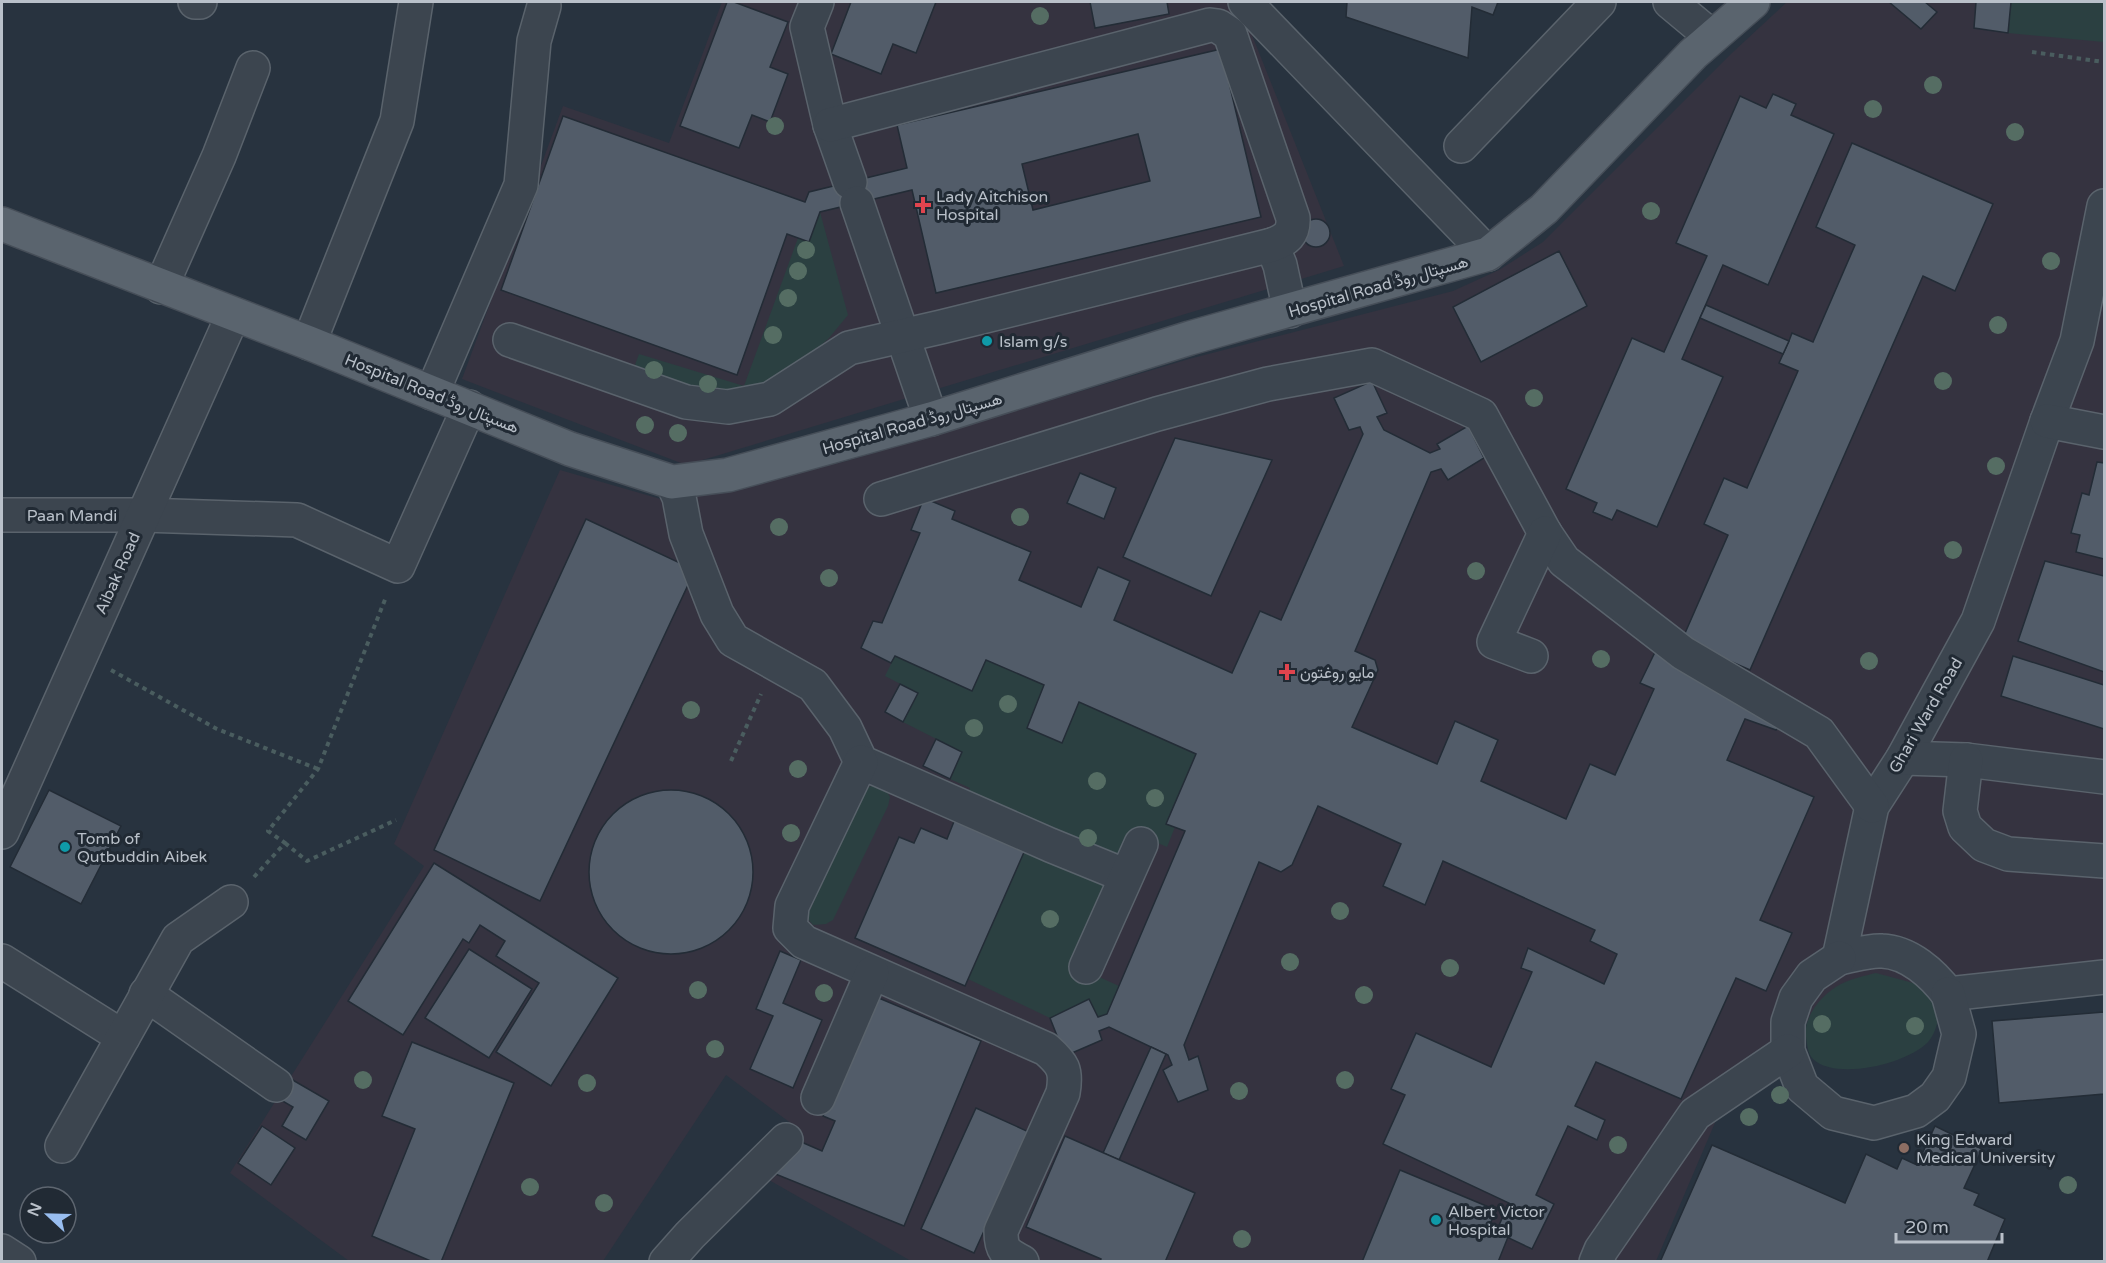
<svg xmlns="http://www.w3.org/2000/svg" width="2106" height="1263" font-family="'Varela Round',Vazirmatn,sans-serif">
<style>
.medical{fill:#353340}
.green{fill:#2b4041}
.building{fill:#525c69;stroke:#232c36;stroke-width:1.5;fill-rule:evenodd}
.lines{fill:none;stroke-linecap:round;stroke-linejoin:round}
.minor-casing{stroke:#5a636c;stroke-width:36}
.major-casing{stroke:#464e58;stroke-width:36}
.path{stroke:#4a5d5f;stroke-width:4;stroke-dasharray:4.5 4.5;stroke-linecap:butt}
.minor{stroke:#3c454f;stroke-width:33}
.major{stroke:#5a646e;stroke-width:33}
.tree{fill:#556d63}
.health-dot{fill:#e0444e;stroke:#212a34;stroke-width:2}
.culture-dot{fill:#0f9aa8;stroke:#212a34;stroke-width:2}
.education-dot{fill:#8d6e63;stroke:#212a34;stroke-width:2}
.labels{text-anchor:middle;stroke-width:6;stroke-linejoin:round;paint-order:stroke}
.poi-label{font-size:16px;fill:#b9c0c9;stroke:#212a34;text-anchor:start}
.street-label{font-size:16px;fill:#b9c0c9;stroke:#212a34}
</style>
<rect width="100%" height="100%" fill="#28333f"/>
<g class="medical">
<polygon points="722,2 1237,2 1240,5 1344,266 686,465 462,379 563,106 669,143"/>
<polygon points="1787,2 2104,2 2104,985 1817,1012 1720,1111 1656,1261 911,1261 762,1176 796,1127 726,1075 603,1261 349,1261 230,1173 424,866 394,844 560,470 664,500 679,497 843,462 1189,359 1453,291 1499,270 1543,242 1732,53"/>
</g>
<g class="green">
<polygon points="2011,2 2104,2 2104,42 2008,33"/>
<polygon points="820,212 848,315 829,338 792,373 740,397 632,373 639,354 744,386 798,238"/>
<polygon points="895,656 986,660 1044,685 1027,727 1062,743 1079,702 1196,754 1166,823 1175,827 1167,847 1135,833 1077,967 1119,986 1107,1014 1098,1017 1088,1000 1050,1018 968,979 955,819 970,788 950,779 962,752 903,722 918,693 885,676"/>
<polygon points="877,784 884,787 890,797 888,806 833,920 826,924 813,925 808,919 809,912 866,788"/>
<path d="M 1876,973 L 1917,984 L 1941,1008 C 1938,1020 1936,1033 1928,1042 C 1907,1064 1836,1081 1813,1059 C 1808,1054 1807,1044 1806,1037 C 1803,1016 1823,993 1841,984 C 1853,978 1864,976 1876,973 Z"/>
</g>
<g class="building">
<polygon points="727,2 734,2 788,22 770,67 788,74 770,122 752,115 739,148 680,126"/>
<polygon points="851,2 936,2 916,53 893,44 881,74 831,54"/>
<polygon points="1090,2 1167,2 1169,14 1095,28"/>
<polygon points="1347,2 1498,2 1493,15 1472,7 1468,58 1346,17"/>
<polygon points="1889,2 1925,2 1937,12 1921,29"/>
<polygon points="1976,2 2011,2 2008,33 1974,28"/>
<path d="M 1221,49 L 1261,217 L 936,293 L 912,190 L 820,212 L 809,242 L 787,234 L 737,375 L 501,290 L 563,116 L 805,202 L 809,192 L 907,168 L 897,125 ZM 1138,134 L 1150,181 L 1033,210 L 1022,164 Z"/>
<polygon points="1773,94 1796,104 1791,115 1834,134 1768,285 1723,265 1682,359 1723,377 1657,527 1617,510 1612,520 1593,512 1597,503 1566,489 1632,338 1664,352 1707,256 1676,243 1740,96 1766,108"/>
<polygon points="1852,143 1993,204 1955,291 1923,276 1750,670 1682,640 1728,535 1704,524 1724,478 1747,488 1798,371 1779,363 1789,341 1792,333 1813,342 1855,245 1816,227"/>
<circle cx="1316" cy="233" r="14"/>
<polygon points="1559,251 1587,306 1481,362 1453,307"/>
<polygon points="1706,305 1789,341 1783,354 1700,318"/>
<polygon points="1372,381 1387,413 1377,417 1384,430 1430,453 1440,449 1437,444 1468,426 1484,458 1448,480 1441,469 1431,472 1355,651 1375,660 1378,670 1352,727 1437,764 1455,721 1498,740 1481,781 1566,819 1590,764 1615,775 1654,689 1640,683 1658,646 1784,714 1776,730 1745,719 1727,760 1814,797 1760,920 1792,933 1766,991 1736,978 1681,1099 1596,1062 1575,1106 1605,1120 1597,1140 1568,1126 1536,1195 1554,1204 1532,1249 1496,1232 1509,1203 1383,1144 1405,1095 1391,1089 1416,1033 1491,1067 1532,972 1521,968 1528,948 1604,984 1617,954 1590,941 1595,930 1443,861 1425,905 1383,886 1401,844 1318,806 1292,865 1281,872 1259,862 1184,1045 1189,1060 1198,1056 1208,1090 1178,1102 1163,1070 1172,1065 1168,1055 1109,1027 1099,1031 1102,1040 1065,1056 1050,1018 1089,999 1098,1017 1107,1014 1185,831 1166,824 1196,754 1079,702 1062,743 1027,728 1044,685 986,660 972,691 895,656 891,663 861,648 873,621 882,623 920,533 911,530 924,498 955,511 952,519 1031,552 1019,580 1081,607 1098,567 1130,581 1114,620 1232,673 1260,611 1281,620 1363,434 1360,427 1349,430 1334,398"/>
<polygon points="1175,438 1272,460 1211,596 1123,557"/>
<polygon points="2097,462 2104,463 2104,559 2076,552 2080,535 2071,533 2082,493 2089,495"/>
<polygon points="1080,473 1116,488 1104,519 1067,503"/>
<polygon points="586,519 695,570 540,901 434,850"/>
<polygon points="2045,561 2104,576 2104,672 2018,641"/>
<polygon points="2013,656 2104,685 2104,729 2001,696"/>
<polygon points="900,684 918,693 903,722 885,712"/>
<polygon points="936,739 962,752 950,779 923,766"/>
<polygon points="49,790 121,826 81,904 10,867"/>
<circle cx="671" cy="872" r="82"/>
<polygon points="955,819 1025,850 965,986 855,938 899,837 914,843 921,828 947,839"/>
<polygon points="434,863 618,978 551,1086 496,1052 539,983 496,956 505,941 480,925 469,943 463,939 403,1035 348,1001"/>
<polygon points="469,949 532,989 489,1058 425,1018"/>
<polygon points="780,951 801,960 783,1003 822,1020 793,1088 750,1069 773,1016 756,1009"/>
<polygon points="874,996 981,1041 904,1226 768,1171 799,1141 822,1151 835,1121 823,1116"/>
<polygon points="2104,1012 2104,1094 1999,1103 1992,1021"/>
<polygon points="412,1042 514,1083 441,1262 433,1262 372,1236 415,1129 382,1116"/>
<polygon points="1151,1047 1166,1054 1119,1160 1103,1153"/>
<polygon points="291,1079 329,1101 306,1140 282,1126 293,1107 279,1099"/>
<polygon points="976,1108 1029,1132 974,1253 921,1229"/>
<polygon points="262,1126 295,1148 271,1185 238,1163"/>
<polygon points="1935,1126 1982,1149 1964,1188 1979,1194 1974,1205 2005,1219 1987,1262 1660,1262 1712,1145 1845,1203 1866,1154 1897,1169 1902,1158 1917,1165"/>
<polygon points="1065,1136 1195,1193 1165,1262 1100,1262 1101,1259 1026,1227"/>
<polygon points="1400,1170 1496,1210 1488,1229 1508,1237 1498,1262 1362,1262"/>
</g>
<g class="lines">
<g class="minor-casing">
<g id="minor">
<polyline points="195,2 200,2"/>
<polyline points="817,2 807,27 830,125 850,182"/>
<polyline points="1245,2 1488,254"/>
<polyline points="1670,2 1712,37"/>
<polyline points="1461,146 1599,2"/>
<polyline points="857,203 931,419"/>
<path d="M 2104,206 L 2077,341 L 2047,421 L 1978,621 L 1903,758 L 1872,806 L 1839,958 C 1852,956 1868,950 1882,951 C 1909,952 1933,974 1948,994 L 2104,977"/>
<polyline points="1272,245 1280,265 1290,311"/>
<polyline points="161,287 219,156 253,68"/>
<path d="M 510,340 L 686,402 L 728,407 L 770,399 L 849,348 L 941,327 L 1272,245 C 1286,240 1294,234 1293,218 L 1230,34 L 1218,26 L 1210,25 L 830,125"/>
<polyline points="309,343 397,121 416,2"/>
<polyline points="432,393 521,185 534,41 544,6"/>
<polyline points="2047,421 2104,432"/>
<polyline points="672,482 679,497 686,534 717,614 733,640 813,685 845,728 861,762 1050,845 1126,876"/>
<polyline points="881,499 1157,414 1268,384 1372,365 1481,415 1545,533 1564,561 1683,653 1819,733 1872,806"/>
<polyline points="2,515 143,515 297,520 398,566 469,407"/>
<polyline points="1531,656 1494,642 1545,533"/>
<polyline points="1903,758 1966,760 2104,777"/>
<polyline points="1966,760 1960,811 1965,827 1984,845 2008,854 2104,861"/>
<path d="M 861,762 L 792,906 L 790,928 L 804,942 L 1046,1049 C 1063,1064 1067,1070 1063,1093 L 1001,1231 C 1001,1250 1005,1253 1022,1262"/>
<polyline points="2,832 233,315"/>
<polyline points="1839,958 1812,976 1796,998 1788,1022 1788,1051 1802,1087 1833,1113 1874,1123 1916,1111 1935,1097 1949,1077 1959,1034 1948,994"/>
<polyline points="2,961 123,1037"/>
<polyline points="1086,967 1141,844"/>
<polyline points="146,994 276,1085"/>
<polyline points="818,1098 872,973"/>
<polyline points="62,1146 178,939 231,902"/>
<polyline points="2,1251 19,1262"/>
<polyline points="666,1262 690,1235 786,1140"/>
<polyline points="1596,1262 1601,1250 1695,1114 1788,1051"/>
</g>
</g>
<g class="major-casing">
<polyline id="major" points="2,224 309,343 570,449 672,482 728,475 931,419 1190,338 1488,254 1544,209 1693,54 1753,2"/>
</g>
<g class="path">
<polyline points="2032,52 2104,62"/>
<polyline points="111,670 217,729 318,769"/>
<polyline points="731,761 761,694"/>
<polyline points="285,843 307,861 396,820"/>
<polyline points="254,877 285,843 268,831 318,769 386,597"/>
</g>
<use href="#minor" class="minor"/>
<use href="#major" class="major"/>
</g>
<g class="tree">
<circle cx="1040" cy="16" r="9"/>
<circle cx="1933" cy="85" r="9"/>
<circle cx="1873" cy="109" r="9"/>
<circle cx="775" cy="126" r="9"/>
<circle cx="2015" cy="132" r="9"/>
<circle cx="1651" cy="211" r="9"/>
<circle cx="806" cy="250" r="9"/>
<circle cx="2051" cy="261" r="9"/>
<circle cx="798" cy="271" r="9"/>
<circle cx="788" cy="298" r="9"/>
<circle cx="1998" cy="325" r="9"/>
<circle cx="773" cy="335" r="9"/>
<circle cx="654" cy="370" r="9"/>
<circle cx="1943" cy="381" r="9"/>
<circle cx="708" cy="384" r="9"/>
<circle cx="1534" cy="398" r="9"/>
<circle cx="645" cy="425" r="9"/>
<circle cx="678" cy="433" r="9"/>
<circle cx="1996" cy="466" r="9"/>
<circle cx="1020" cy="517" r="9"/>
<circle cx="779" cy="527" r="9"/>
<circle cx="1953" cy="550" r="9"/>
<circle cx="1476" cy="571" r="9"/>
<circle cx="829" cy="578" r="9"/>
<circle cx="1601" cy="659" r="9"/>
<circle cx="1869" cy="661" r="9"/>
<circle cx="1008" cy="704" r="9"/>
<circle cx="691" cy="710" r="9"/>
<circle cx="974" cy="728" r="9"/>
<circle cx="798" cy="769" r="9"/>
<circle cx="1097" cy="781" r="9"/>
<circle cx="1155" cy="798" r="9"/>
<circle cx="791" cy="833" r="9"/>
<circle cx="1088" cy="838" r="9"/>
<circle cx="1340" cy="911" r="9"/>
<circle cx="1050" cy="919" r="9"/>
<circle cx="1290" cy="962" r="9"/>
<circle cx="1450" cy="968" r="9"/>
<circle cx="698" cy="990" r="9"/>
<circle cx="824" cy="993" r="9"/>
<circle cx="1364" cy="995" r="9"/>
<circle cx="1822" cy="1024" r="9"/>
<circle cx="1915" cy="1026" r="9"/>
<circle cx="715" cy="1049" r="9"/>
<circle cx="363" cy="1080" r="9"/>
<circle cx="1345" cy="1080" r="9"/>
<circle cx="587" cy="1083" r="9"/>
<circle cx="1239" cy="1091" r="9"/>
<circle cx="1780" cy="1095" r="9"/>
<circle cx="1749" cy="1117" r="9"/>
<circle cx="1618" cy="1145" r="9"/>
<circle cx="2068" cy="1185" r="9"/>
<circle cx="530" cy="1187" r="9"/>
<circle cx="604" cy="1203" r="9"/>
<circle cx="1242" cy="1239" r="9"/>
</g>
<g class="health-dot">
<path d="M920 196h6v6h6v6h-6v6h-6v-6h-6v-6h6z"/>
<path d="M1284 663h6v6h6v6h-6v6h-6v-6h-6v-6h6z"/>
</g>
<g class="culture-dot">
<circle cx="987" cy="341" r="6"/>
<circle cx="65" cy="847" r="6"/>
<circle cx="1436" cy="1220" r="6"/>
</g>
<circle class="education-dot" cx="1904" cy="1148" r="6"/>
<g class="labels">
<g class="poi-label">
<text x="936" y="202">Lady Aitchison<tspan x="936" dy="18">Hospital</tspan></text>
<text x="999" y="347">Islam g/s</text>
<text x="1300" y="678">مایو روغتون</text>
<text x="77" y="844">Tomb of<tspan x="77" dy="18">Qutbuddin Aibek</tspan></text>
<text x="1916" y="1145">King Edward<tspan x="1916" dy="18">Medical University</tspan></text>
<text x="1448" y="1217">Albert Victor<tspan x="1448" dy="18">Hospital</tspan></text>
</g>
<g class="street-label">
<text transform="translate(1378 286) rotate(-16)" y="6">Hospital Road ھسپتال روڈ</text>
<text transform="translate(432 393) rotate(22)" y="6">Hospital Road ھسپتال روڈ</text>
<text transform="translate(912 423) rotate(-16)" y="6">Hospital Road ھسپتال روڈ</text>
<text x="72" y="521">Paan Mandi</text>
<text transform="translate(117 573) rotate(-66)" y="6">Aibak Road</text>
<text transform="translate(1925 715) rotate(-60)" y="6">Ghari Ward Road</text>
</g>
</g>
<rect width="2106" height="1263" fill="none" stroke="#b9c0c9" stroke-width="6"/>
<g transform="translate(48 1215) rotate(292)"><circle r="28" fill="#212a34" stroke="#5e6670" stroke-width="1.5"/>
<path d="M0-4.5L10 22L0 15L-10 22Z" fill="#98bdef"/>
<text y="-9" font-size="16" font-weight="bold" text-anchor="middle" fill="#b9c0c9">N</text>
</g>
<path d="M1896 1233v9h106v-9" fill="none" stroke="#b9c0c9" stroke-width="3"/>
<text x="1905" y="1233" font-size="18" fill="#b9c0c9" stroke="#212a34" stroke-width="4.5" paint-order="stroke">20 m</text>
</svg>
